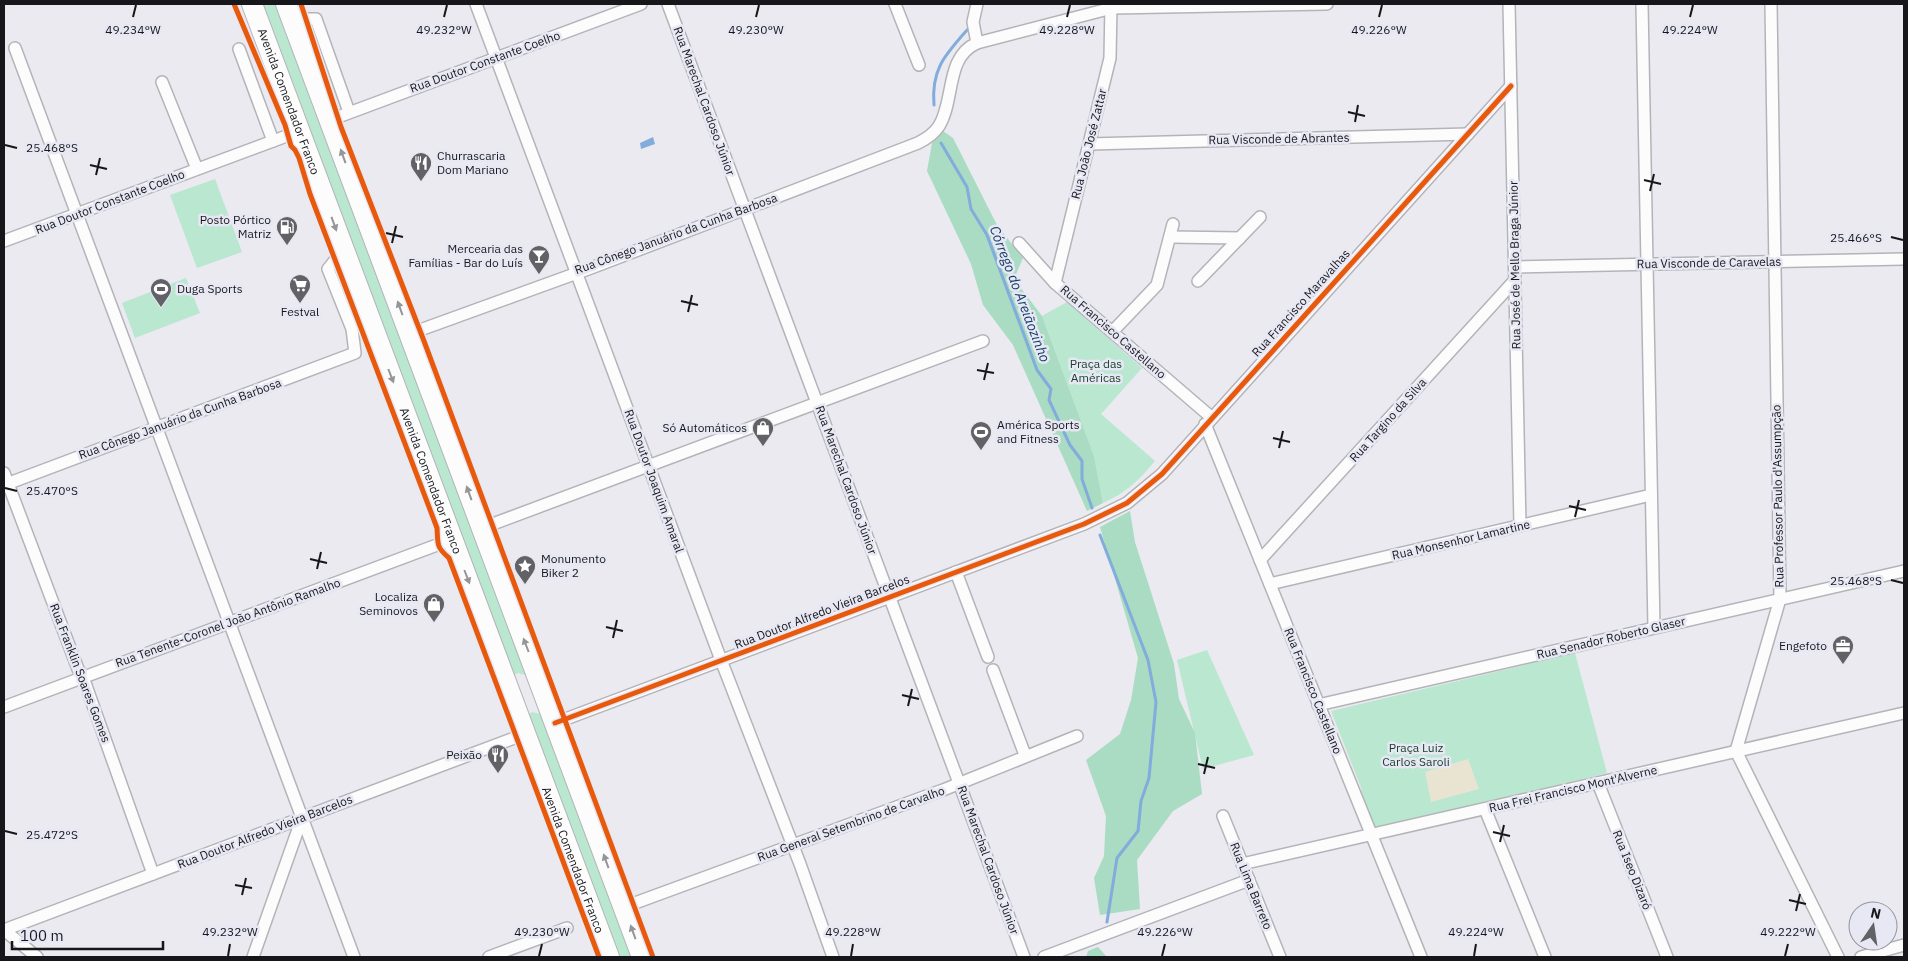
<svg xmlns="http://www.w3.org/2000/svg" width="1908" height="961" font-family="'IBM Plex Sans',sans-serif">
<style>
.green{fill:#b9e7d0}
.forest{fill:#a9dcc3}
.sand{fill:#e9e4d2}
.water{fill:#82acdb}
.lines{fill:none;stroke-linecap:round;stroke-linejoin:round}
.stream{stroke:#82acdb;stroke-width:3}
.street-casing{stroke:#b4b4b8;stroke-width:14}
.highway-casing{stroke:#b4b4b8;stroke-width:22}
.street{stroke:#fcfcfd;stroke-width:11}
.highway{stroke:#fcfcfd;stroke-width:20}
.cycleway-casing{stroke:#e7e8f3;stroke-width:8}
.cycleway{stroke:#e8590c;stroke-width:5}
.oneway{fill:#959597}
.ticks{fill:none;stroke:#17171b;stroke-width:2}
.labels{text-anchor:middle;stroke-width:5;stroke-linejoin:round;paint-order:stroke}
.street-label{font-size:12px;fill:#17171b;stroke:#e7e8f3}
.poi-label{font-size:12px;fill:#17171b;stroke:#e7e8f3;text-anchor:end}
.park-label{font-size:12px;fill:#19412d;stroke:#e7e8f3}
.water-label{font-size:14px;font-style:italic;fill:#143e69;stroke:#e7e8f3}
.ticks-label{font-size:12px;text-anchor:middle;fill:#17171b;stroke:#e7e8f3;stroke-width:5;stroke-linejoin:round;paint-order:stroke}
</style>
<rect width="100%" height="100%" fill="#eaeaf0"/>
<g class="green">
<polygon points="260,4 277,4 529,676 518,673 512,676"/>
<polygon points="215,179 242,252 197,268 170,195"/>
<polygon points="186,278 200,313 135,338 122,303"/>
<path d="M 1067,302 L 1142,368 L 1101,414 L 1155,461 C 1139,480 1126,493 1103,503 L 1094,456 L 1042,316 Z"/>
<polygon points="1207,650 1254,755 1203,769 1177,660"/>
<polygon points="1575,653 1607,773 1374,830 1358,792 1362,790 1331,711"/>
<path d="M 532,712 L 540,714 C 570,796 604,876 634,957 L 616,957 L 525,716 Z"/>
</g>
<g class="forest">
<polygon points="943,131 953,138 997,225 1023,258 1014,279 1042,316 1094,456 1103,503 1087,511 1013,345 983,305 971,264 927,171 932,143"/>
<polygon points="1130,511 1135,542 1174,664 1179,699 1195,733 1202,794 1173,811 1137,860 1140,909 1100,915 1094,878 1104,856 1106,816 1086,760 1120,734 1131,700 1138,658 1100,527"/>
<polygon points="1098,947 1107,957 1086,957 1088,951"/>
</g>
<polygon class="sand" points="1468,759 1479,789 1431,802 1425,772"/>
<polygon class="water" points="653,137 655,144 641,149 640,143"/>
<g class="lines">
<g class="stream">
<path d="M 934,105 C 931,69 945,55 968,29"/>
<polyline points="941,143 967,187 971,209 987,235 1037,370 1051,389 1049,400 1070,445 1082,461 1082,479 1092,508"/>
<polyline points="1100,535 1148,660 1156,702 1149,778 1141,801 1138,831 1117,858 1107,922"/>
</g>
<g class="street-casing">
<g id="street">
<polyline points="476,4 721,660 800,864 833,957"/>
<polyline points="668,4 1024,957"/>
<polyline points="895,4 919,65"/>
<polyline points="1509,4 1520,526"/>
<polyline points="1642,4 1654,628"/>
<polyline points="1771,4 1780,599 1736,751 1838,957"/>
<polyline points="292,19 316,19 349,112"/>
<polyline points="977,43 1112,8 1327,4"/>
<polyline points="15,48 354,957"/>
<polyline points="239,49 273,141"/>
<polyline points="162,82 197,169"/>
<polyline points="330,120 641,4"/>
<polyline points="1089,144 1468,134"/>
<polyline points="1170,237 1240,238"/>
<polyline points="4,241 300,131"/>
<polyline points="1019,243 1055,283 1211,417"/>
<polyline points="1515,267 1904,259"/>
<polyline points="1198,281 1260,217"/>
<polyline points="1055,283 1110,58 1111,4"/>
<polyline points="1112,332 1157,285 1173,224"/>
<path d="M 409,334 L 591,268 L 918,143 C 926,139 934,134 939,126 C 955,100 945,57 977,43 L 973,22 L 977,4"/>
<polyline points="1205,424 1421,957"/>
<polyline points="4,473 78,669 83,677 153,874"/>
<polyline points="4,485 355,353 352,329 328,269 344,249"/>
<polyline points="482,528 983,341"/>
<polyline points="1260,560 1515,280"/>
<polyline points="956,572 988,657"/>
<polyline points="1270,584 1651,495"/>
<polyline points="993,670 1025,755"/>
<polyline points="1318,705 1904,571"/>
<polyline points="4,707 453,539"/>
<polyline points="555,723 1084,524 1127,503 1162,474 1511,86"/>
<polyline points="1598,783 1667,957"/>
<polyline points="1485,809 1545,957"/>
<polyline points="1223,816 1280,957"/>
<polyline points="1242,864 1904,713"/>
<polyline points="624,907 943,790 1077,736"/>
<polyline points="4,930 525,734"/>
<polyline points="4,930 37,957"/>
<polyline points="253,957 302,818"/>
<polyline points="489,957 567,928"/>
<polyline points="1044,957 1249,880"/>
<polyline points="1861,957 1904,945"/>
</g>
</g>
<g class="highway-casing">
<g id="highway">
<path id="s1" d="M 252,4 L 609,957"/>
<polyline points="286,4 642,957"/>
</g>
</g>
<use href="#street" class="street"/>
<use href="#highway" class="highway"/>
<g class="cycleway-casing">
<g id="cycleway">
<path d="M 234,4 L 285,125 L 291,146 L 295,150 L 299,158 L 310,194 L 437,528 C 438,544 436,547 449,558 L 599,957"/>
<polyline points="301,4 341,127 424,341 653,957"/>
<polyline points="555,723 1084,524 1127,503 1162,474 1511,86"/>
</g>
</g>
<use href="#cycleway" class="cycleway"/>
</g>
<defs><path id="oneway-solid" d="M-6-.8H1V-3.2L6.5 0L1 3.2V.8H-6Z" transform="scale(1.25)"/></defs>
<g class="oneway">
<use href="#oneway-solid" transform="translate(343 156) rotate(-110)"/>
<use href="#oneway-solid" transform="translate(334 224) rotate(70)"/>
<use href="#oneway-solid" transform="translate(400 308) rotate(-110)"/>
<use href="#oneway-solid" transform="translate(391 376) rotate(69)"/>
<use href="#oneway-solid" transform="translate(469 493) rotate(-110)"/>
<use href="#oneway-solid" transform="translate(467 577) rotate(69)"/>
<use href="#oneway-solid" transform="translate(526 645) rotate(-111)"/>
<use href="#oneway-solid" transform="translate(606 861) rotate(-110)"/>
<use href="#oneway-solid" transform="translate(633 932) rotate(-110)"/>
</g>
<path class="ticks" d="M 133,17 L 136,5M 444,17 L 447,5M 756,17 L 759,5M 1067,17 L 1070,5M 1379,17 L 1382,5M 1690,17 L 1693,5M 1348,112 L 1365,116M 1355,122 L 1358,105M 5,145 L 17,148M 90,165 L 107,169M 96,175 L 100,158M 1644,180 L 1661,184M 1650,191 L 1654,174M 386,233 L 403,237M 1891,237 L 1903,240M 392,243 L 396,226M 681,301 L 698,305M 688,312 L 692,295M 977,370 L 994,373M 984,380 L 988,363M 1273,438 L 1290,442M 1279,448 L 1283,431M 5,488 L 17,491M 1569,506 L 1586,510M 1575,517 L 1579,500M 310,559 L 327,563M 317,569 L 321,552M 1891,580 L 1903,583M 606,627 L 623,631M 613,638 L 617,620M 902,695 L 919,699M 908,706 L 912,689M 1198,764 L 1215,768M 1204,774 L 1208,757M 5,831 L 17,834M 1493,832 L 1510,836M 1500,842 L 1504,825M 235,885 L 252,888M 242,895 L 246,878M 1789,900 L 1806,904M 1796,911 L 1800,894M 228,956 L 230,944M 539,956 L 542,944M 851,956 L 853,944M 1162,956 L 1165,944M 1474,956 L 1476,944M 1785,956 L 1788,944"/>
<defs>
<g id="restaurant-pin" transform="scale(1.125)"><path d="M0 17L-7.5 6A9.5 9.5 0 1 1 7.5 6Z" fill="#616166" stroke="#e7e8f3"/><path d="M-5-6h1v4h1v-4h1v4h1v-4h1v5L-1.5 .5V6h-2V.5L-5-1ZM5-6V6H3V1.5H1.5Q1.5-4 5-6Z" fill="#fff"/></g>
<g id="fuel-pin" transform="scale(1.125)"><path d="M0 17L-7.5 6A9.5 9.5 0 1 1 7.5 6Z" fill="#616166" stroke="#e7e8f3"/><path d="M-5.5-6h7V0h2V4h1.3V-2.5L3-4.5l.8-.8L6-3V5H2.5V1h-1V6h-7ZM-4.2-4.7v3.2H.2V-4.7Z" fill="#fff"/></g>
<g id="bar-pin" transform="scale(1.125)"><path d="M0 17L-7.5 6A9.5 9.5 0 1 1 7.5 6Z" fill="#616166" stroke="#e7e8f3"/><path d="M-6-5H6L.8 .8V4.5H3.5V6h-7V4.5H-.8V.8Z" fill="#fff"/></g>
<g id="supermarket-pin" transform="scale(1.125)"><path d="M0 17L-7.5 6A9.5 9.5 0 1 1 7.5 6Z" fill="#616166" stroke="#e7e8f3"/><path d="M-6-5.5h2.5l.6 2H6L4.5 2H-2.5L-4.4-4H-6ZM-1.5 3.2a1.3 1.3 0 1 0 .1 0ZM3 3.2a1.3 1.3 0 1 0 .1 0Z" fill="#fff"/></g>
<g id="stadium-pin" transform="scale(1.125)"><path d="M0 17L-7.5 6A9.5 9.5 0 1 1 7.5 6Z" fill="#616166" stroke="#e7e8f3"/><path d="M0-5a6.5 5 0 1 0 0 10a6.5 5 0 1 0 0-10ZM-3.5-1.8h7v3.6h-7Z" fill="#fff"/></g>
<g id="shop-pin" transform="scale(1.125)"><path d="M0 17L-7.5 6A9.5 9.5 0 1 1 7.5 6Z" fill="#616166" stroke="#e7e8f3"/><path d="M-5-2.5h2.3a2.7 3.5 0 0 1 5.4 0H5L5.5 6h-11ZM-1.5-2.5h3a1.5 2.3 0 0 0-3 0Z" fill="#fff"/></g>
<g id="sight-pin" transform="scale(1.125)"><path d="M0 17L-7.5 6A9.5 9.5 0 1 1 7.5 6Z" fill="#616166" stroke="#e7e8f3"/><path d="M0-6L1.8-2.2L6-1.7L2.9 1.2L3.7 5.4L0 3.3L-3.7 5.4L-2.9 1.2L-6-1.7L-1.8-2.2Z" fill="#fff"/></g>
<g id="office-pin" transform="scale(1.125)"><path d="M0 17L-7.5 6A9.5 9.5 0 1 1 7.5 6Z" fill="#616166" stroke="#e7e8f3"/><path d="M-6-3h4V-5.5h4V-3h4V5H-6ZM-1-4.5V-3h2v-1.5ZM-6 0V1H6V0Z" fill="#fff"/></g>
</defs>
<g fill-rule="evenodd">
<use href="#restaurant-pin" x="421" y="163"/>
<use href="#fuel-pin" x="287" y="227"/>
<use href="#bar-pin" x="539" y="256"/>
<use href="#supermarket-pin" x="300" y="285"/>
<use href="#stadium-pin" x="161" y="289"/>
<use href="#shop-pin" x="763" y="428"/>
<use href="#stadium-pin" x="981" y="432"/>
<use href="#sight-pin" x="525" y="566"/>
<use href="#shop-pin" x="434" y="604"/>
<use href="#office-pin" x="1843" y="646"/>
<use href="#restaurant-pin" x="498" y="755"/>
</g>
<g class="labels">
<g class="street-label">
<text transform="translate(485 62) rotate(-20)" y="4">Rua Doutor Constante Coelho</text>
<text dy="4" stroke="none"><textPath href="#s1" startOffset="104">Avenida Comendador Franco</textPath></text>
<text transform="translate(704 101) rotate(70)" y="4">Rua Marechal Cardoso Júnior</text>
<text transform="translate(1279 139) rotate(-1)" y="4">Rua Visconde de Abrantes</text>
<text transform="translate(1089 144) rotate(-76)" y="4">Rua João José Zattar</text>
<text transform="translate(110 202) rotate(-21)" y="4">Rua Doutor Constante Coelho</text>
<text transform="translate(676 234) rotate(-20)" y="4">Rua Cônego Januário da Cunha Barbosa</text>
<text transform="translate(1709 263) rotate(-1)" y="4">Rua Visconde de Caravelas</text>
<text transform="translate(1515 265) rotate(-91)" y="4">Rua José de Mello Braga Júnior</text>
<text transform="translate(1301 303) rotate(-48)" y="4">Rua Francisco Maravalhas</text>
<text transform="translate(1113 332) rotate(41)" y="4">Rua Francisco Castellano</text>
<text transform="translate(180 419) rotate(-20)" y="4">Rua Cônego Januário da Cunha Barbosa</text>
<text transform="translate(1388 420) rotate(-48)" y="4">Rua Targino da Silva</text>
<text transform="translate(846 480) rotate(70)" y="4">Rua Marechal Cardoso Júnior</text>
<text dy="4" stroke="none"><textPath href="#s1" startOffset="509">Avenida Comendador Franco</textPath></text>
<text transform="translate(654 481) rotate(70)" y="4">Rua Doutor Joaquim Amaral</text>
<text transform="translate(1778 496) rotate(-91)" y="4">Rua Professor Paulo d'Assumpção</text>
<text transform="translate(1461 540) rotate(-13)" y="4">Rua Monsenhor Lamartine</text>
<text transform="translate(822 612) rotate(-21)" y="4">Rua Doutor Alfredo Vieira Barcelos</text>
<text transform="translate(228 623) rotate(-20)" y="4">Rua Tenente-Coronel João Antônio Ramalho</text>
<text transform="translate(1611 638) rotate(-13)" y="4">Rua Senador Roberto Glaser</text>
<text transform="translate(80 673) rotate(69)" y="4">Rua Franklin Soares Gomes</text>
<text transform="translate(1313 691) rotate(68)" y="4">Rua Francisco Castellano</text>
<text transform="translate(1573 789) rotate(-13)" y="4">Rua Frei Francisco Mont'Alverne</text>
<text transform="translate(851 824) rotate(-20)" y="4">Rua General Setembrino de Carvalho</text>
<text transform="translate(265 832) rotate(-21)" y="4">Rua Doutor Alfredo Vieira Barcelos</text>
<text dy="4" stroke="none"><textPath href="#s1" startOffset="914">Avenida Comendador Franco</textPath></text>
<text transform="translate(988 860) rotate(70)" y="4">Rua Marechal Cardoso Júnior</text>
<text transform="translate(1632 870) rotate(68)" y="4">Rua Iseo Dizaró</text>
<text transform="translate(1251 886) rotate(68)" y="4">Rua Lima Barreto</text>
</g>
<g class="poi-label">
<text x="437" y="160" text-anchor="start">Churrascaria<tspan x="437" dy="14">Dom Mariano</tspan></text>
<text x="271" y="224">Posto Pórtico<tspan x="271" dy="14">Matriz</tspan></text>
<text x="523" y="253">Mercearia das<tspan x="523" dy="14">Famílias - Bar do Luís</tspan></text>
<text x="177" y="293" text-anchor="start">Duga Sports</text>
<text x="300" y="316" text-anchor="middle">Festval</text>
<text x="997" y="429" text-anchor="start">América Sports<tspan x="997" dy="14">and Fitness</tspan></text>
<text x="747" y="432">Só Automáticos</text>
<text x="541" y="563" text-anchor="start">Monumento<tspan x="541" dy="14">Biker 2</tspan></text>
<text x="418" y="601">Localiza<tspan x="418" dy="14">Seminovos</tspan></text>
<text x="1827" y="650">Engefoto</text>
<text x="482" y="759">Peixão</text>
</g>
<g class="park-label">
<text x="1096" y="368">Praça das<tspan x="1096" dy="14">Américas</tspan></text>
<text x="1416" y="752">Praça Luiz<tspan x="1416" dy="14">Carlos Saroli</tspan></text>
</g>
<g class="water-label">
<text transform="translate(1020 294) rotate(69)" y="5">Córrego do Areiãozinho</text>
</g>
</g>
<g class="ticks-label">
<text x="133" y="34">49.234°W</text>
<text x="444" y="34">49.232°W</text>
<text x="756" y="34">49.230°W</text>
<text x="1067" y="34">49.228°W</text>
<text x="1379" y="34">49.226°W</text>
<text x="1690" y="34">49.224°W</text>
<text x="52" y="152">25.468°S</text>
<text x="1856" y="242">25.466°S</text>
<text x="52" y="495">25.470°S</text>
<text x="1856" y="585">25.468°S</text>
<text x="52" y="839">25.472°S</text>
<text x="230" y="936">49.232°W</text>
<text x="542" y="936">49.230°W</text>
<text x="853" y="936">49.228°W</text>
<text x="1165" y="936">49.226°W</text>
<text x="1476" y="936">49.224°W</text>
<text x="1788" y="936">49.222°W</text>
</g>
<rect width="1908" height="961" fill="none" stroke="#17171b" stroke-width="10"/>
<g transform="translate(1873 926) rotate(13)"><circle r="24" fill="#e7e8f3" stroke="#94949d"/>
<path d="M0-4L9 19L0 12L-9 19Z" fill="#616166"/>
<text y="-8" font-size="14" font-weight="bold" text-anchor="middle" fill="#17171b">N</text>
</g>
<path d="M12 941v8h151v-8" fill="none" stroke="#17171b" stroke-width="2.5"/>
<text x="20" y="941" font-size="15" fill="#17171b" stroke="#e7e8f3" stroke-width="4" paint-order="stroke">100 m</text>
</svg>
